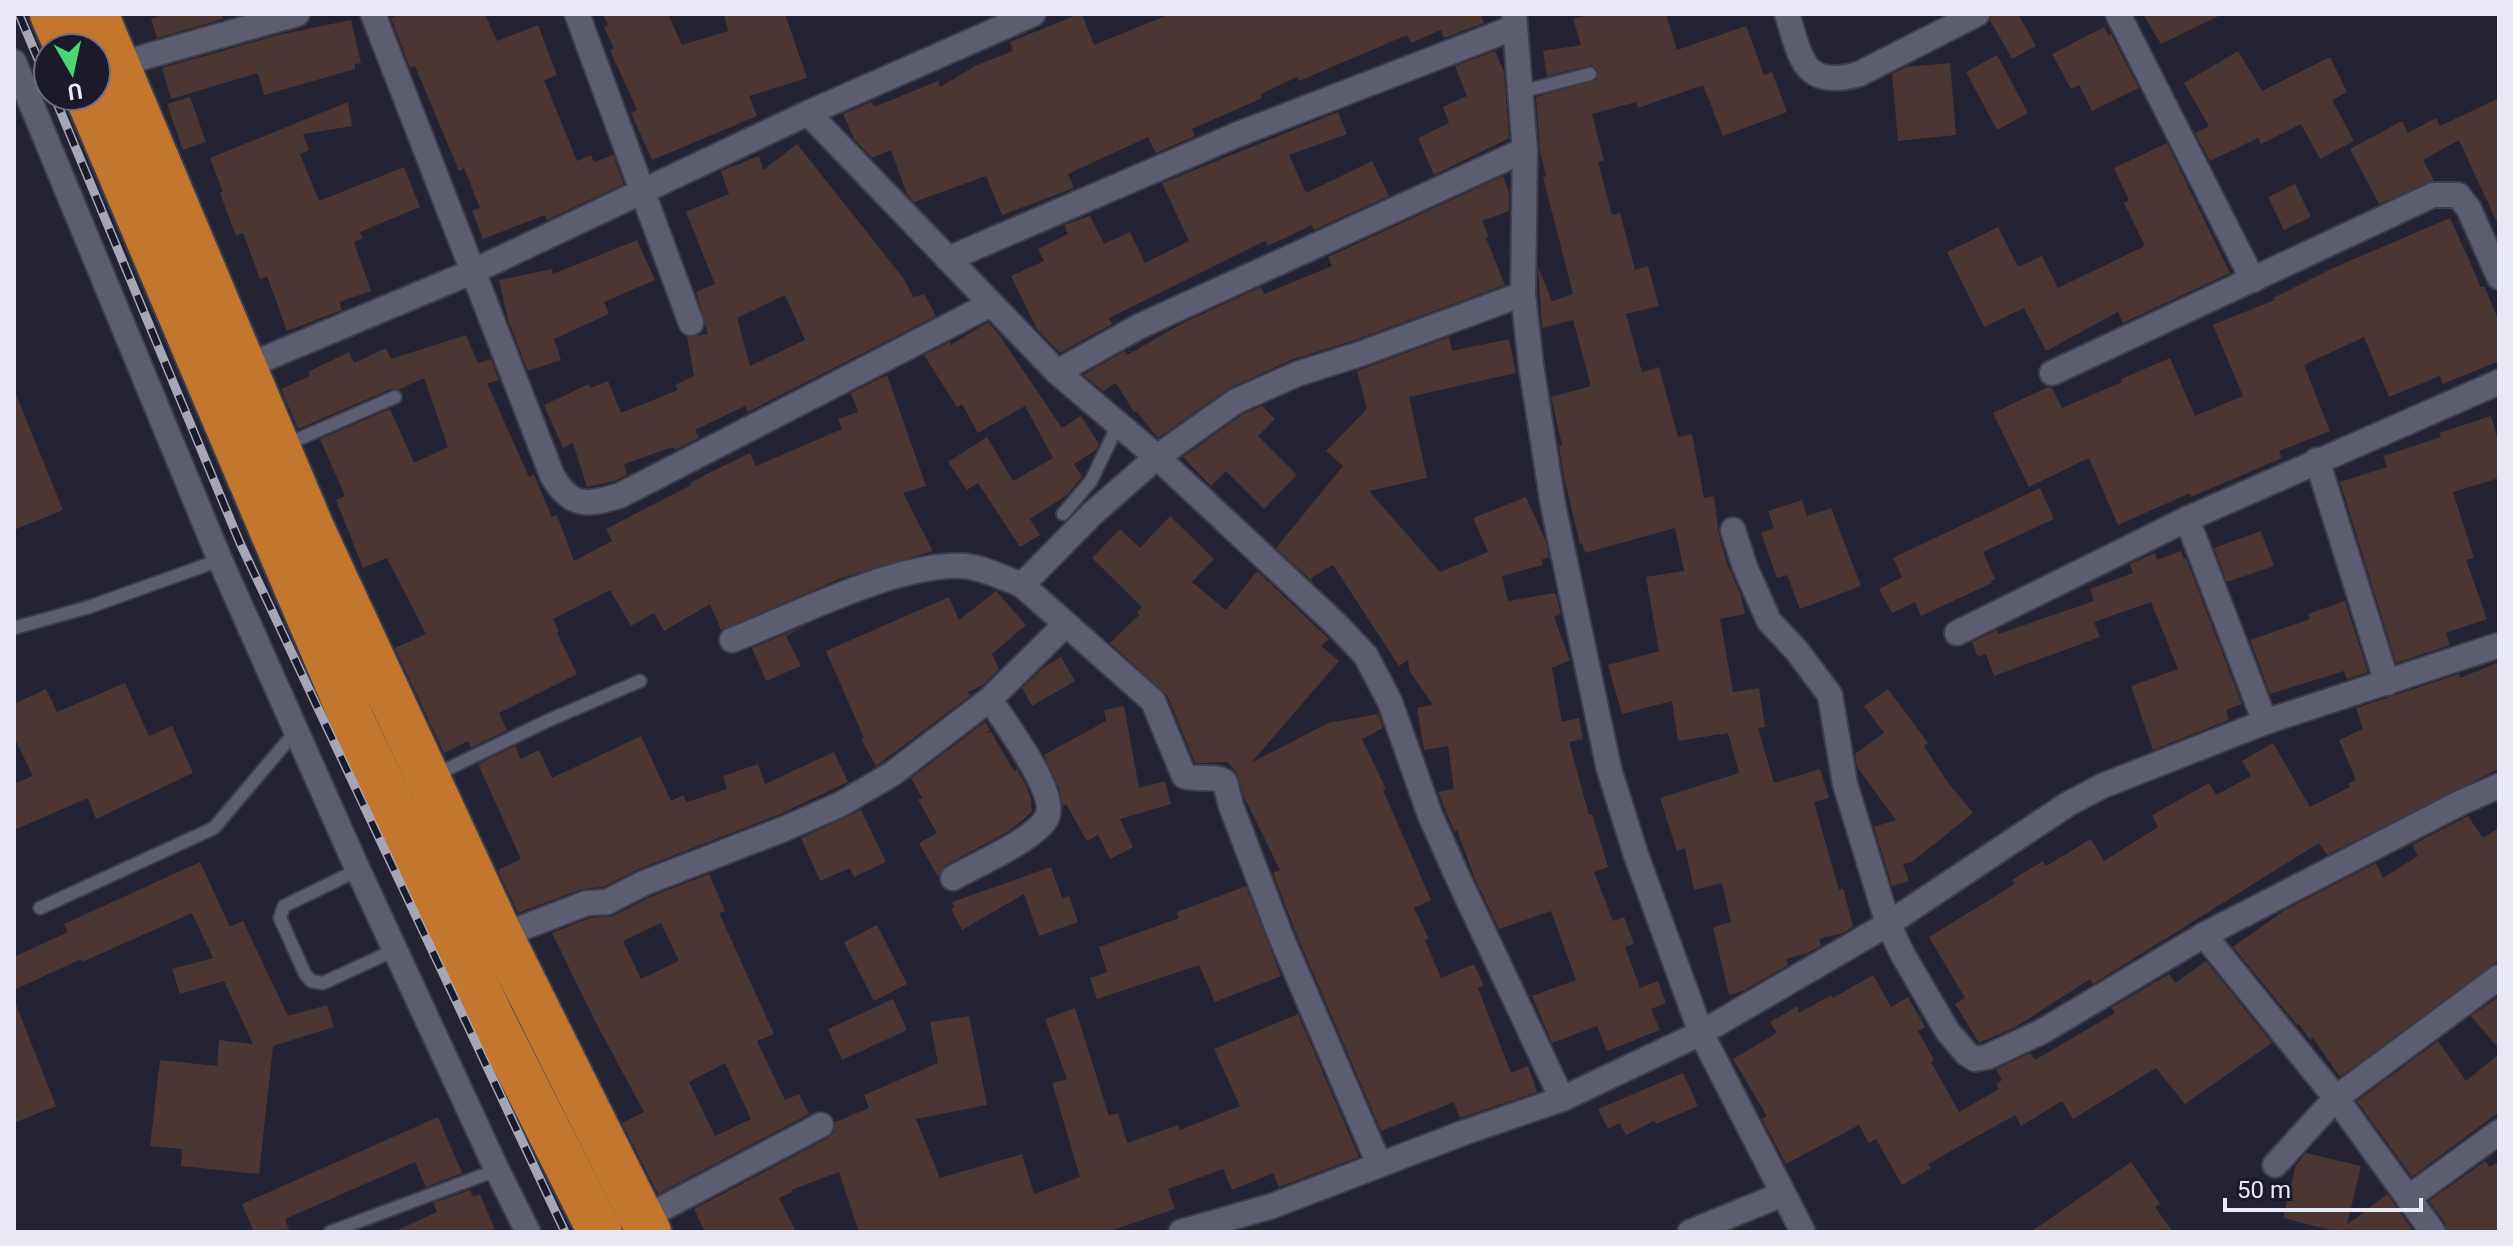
<svg xmlns="http://www.w3.org/2000/svg" width="2513" height="1246" font-family="Roboto,sans-serif">
<style>
.building{fill:#4c3633;fill-rule:evenodd}
.lines{fill:none;stroke-linecap:round;stroke-linejoin:round}
.lane-casing{stroke:#3d3d4c;stroke-width:16}
.street-casing{stroke:#3d3d4c;stroke-width:28}
.highway-casing{stroke:#3d3d4c;stroke-width:48}
.lane{stroke:#5d5d71;stroke-width:12}
.street{stroke:#5d5d71;stroke-width:24}
.highway{stroke:#c3772e;stroke-width:44}
.rail-casing{stroke:#a6a6b4;stroke-width:9}
.rail{stroke:#1a1a2a;stroke-width:6;stroke-dasharray:18;stroke-linecap:butt}
</style>
<rect width="100%" height="100%" fill="#232334"/>
<g class="building">
<polygon points="166,14 221,14 223,19 157,38 151,19"/>
<polygon points="402,14 485,14 497,41 538,25 557,75 544,80 577,161 591,155 594,162 613,155 624,184 547,220 545,215 483,239 472,211 480,208 464,168 459,171 415,66 410,68 391,18"/>
<polygon points="603,14 668,14 682,45 728,31 724,14 785,14 807,78 749,96 757,116 652,160 631,113 637,110 610,50 614,49 604,27 608,25"/>
<polygon points="1079,14 1082,14 1094,45 1170,14 1481,14 1484,23 1444,38 1441,30 1411,43 1407,35 1299,81 1297,77 1261,94 1262,98 1192,129 1195,136 1156,153 1148,137 1068,174 1074,188 1002,215 986,176 914,202 907,194 891,150 872,158 854,139 843,114 871,102 874,107 938,81 940,87 977,65 1013,51 1010,42"/>
<polygon points="1591,14 1666,14 1677,50 1746,26 1764,75 1772,72 1787,112 1723,136 1703,85 1638,108 1636,102 1592,114 1604,161 1598,162 1612,215 1620,213 1635,270 1648,266 1659,306 1626,314 1642,372 1659,367 1678,437 1692,434 1704,498 1714,496 1719,535 1727,563 1741,596 1745,614 1720,619 1733,692 1759,688 1765,727 1758,728 1774,783 1820,769 1829,798 1814,802 1839,890 1843,888 1853,927 1843,933 1819,939 1821,946 1808,953 1786,959 1788,965 1743,991 1729,995 1713,927 1731,922 1722,883 1694,890 1685,848 1677,851 1660,798 1739,773 1728,733 1678,741 1672,701 1622,714 1608,665 1659,651 1646,577 1684,571 1675,528 1585,553 1582,543 1580,544 1564,477 1559,446 1562,445 1551,397 1591,386 1573,320 1542,328 1538,267 1552,301 1573,294 1543,177 1546,176 1540,151 1536,97 1597,80 1598,71 1592,65 1547,76 1543,51 1581,45 1573,19"/>
<polygon points="1992,14 2018,14 2036,46 2012,59 1990,20"/>
<polygon points="2143,14 2223,14 2161,44"/>
<polygon points="351,20 361,63 355,64 355,69 264,95 258,73 171,99 162,68 278,35"/>
<polygon points="2104,27 2109,36 2111,34 2139,88 2092,111 2079,85 2071,89 2052,54"/>
<polygon points="1495,51 1504,72 1509,138 1434,175 1418,138 1449,123 1443,107 1467,96 1455,66"/>
<polygon points="2238,51 2262,91 2330,57 2347,92 2332,100 2354,141 2320,159 2301,124 2261,144 2258,138 2210,161 2195,133 2209,126 2184,83"/>
<polygon points="1997,55 2028,113 1997,130 1966,72"/>
<polygon points="1950,63 1956,135 1898,141 1892,74 1906,67"/>
<polygon points="190,97 206,142 183,150 167,104"/>
<polygon points="2499,98 2499,227 2459,140 2423,160 2434,180 2379,204 2350,149 2402,121 2408,133 2436,118 2440,126"/>
<polygon points="348,102 352,126 303,134 309,150 300,154 319,201 404,167 420,207 360,232 363,238 354,242 371,291 339,302 342,310 287,331 267,276 260,279 243,233 236,236 220,193 223,192 210,158"/>
<polygon points="1338,112 1347,134 1289,155 1306,193 1372,161 1389,196 1314,230 1312,225 1268,246 1265,241 1109,318 1112,324 1060,353 1037,329 1011,276 1044,261 1038,249 1068,234 1064,225 1090,216 1104,244 1130,232 1145,263 1189,241 1162,183"/>
<polygon points="2167,143 2230,273 2123,323 2118,312 2046,351 2024,308 1984,327 1947,252 1998,227 2018,267 2042,256 2058,288 2145,246 2124,203 2129,200 2114,168"/>
<path d="M 797,144 L 904,279 L 913,297 L 924,294 L 936,316 L 748,412 L 745,406 L 695,430 L 699,438 L 675,450 L 673,447 L 624,464 L 627,475 L 615,481 L 587,487 L 573,443 L 563,448 L 544,405 L 589,384 L 591,388 L 608,381 L 621,413 L 678,390 L 675,385 L 694,376 L 687,337 L 708,334 L 696,292 L 715,284 L 686,212 L 729,194 L 721,171 L 759,156 L 763,170 ZM 785,295 L 805,340 L 750,366 L 737,318 Z"/>
<polygon points="1503,176 1509,192 1509,211 1482,221 1489,237 1486,238 1505,285 1355,340 1291,360 1228,389 1158,438 1136,411 1134,412 1116,383 1103,391 1083,375 1125,351 1127,355 1185,322 1261,287 1264,294 1332,266 1328,257"/>
<polygon points="2295,184 2311,217 2284,230 2268,197"/>
<polygon points="2450,218 2481,287 2484,286 2499,321 2499,361 2443,384 2440,376 2389,397 2364,337 2304,365 2330,431 2279,451 2282,458 2191,497 2190,493 2118,525 2089,458 2029,487 1993,413 2048,387 2052,388 2062,408 2122,382 2121,379 2170,358 2195,416 2243,396 2213,325 2274,300 2273,298 2333,268"/>
<polygon points="637,240 655,280 604,302 609,314 554,339 561,360 528,371 508,320 499,280 552,269 553,274"/>
<polygon points="988,322 998,333 1062,428 1081,416 1099,444 1096,450 1074,464 1082,477 1067,495 1030,519 1040,535 1020,547 978,483 967,490 948,462 987,437 1013,481 1053,458 1025,406 978,433 962,404 957,407 924,355 950,342 951,345"/>
<polygon points="466,335 478,363 491,359 499,380 487,383 529,477 534,475 552,517 557,515 574,561 612,541 606,529 691,485 690,483 707,474 750,453 756,466 842,429 838,419 858,412 851,393 887,375 926,486 903,493 933,551 842,578 721,630 710,604 664,631 654,613 631,626 610,590 553,619 559,632 557,633 577,674 499,713 507,730 471,748 468,741 444,753 395,648 426,634 387,558 363,568 336,500 345,496 320,439 390,409 414,463 448,447 424,378 400,389 391,389 298,429 281,389 310,376 308,372 349,352 354,363 386,348 391,359"/>
<polygon points="1449,337 1452,351 1509,339 1516,373 1409,397 1427,478 1369,491 1440,572 1488,552 1473,518 1526,497 1546,542 1549,557 1541,560 1543,565 1502,576 1508,601 1555,593 1557,598 1561,614 1554,617 1570,660 1552,668 1562,722 1579,718 1583,739 1569,742 1589,815 1592,814 1608,867 1594,872 1613,921 1624,917 1634,944 1625,947 1640,988 1658,981 1666,1003 1651,1009 1660,1030 1607,1051 1597,1026 1552,1043 1532,996 1576,980 1551,911 1499,929 1475,879 1457,830 1454,831 1438,792 1454,789 1448,746 1424,750 1417,708 1433,705 1410,672 1408,660 1399,666 1333,565 1311,578 1313,582 1276,548 1343,466 1326,451 1367,409 1357,371"/>
<polygon points="15,392 63,510 14,530 14,393"/>
<polygon points="1262,406 1275,419 1258,436 1297,475 1264,509 1226,471 1211,486 1183,457 1243,414"/>
<polygon points="2491,416 2499,443 2499,478 2453,492 2474,558 2466,560 2487,619 2446,633 2450,645 2396,663 2340,482 2387,467 2383,456 2441,437 2439,433"/>
<polygon points="2040,488 2054,519 1983,552 1995,579 1991,581 1992,583 1921,616 1915,602 1892,613 1879,589 1902,577 1893,558"/>
<polygon points="1802,500 1807,516 1831,508 1861,586 1800,609 1787,575 1777,578 1761,533 1774,528 1768,511"/>
<polygon points="1170,516 1214,559 1192,582 1226,610 1257,571 1329,639 1321,646 1339,661 1251,763 1328,723 1378,714 1383,728 1362,739 1386,789 1383,790 1431,900 1414,908 1429,939 1425,940 1441,978 1474,964 1484,986 1478,988 1511,1073 1528,1066 1537,1092 1460,1118 1454,1102 1381,1131 1295,931 1273,873 1280,870 1244,797 1237,773 1227,762 1195,763 1167,695 1110,643 1139,615 1137,612 1142,607 1092,558 1120,529 1140,548"/>
<polygon points="2261,531 2274,566 2227,582 2214,548"/>
<polygon points="2181,551 2184,559 2186,558 2242,704 2226,710 2229,720 2153,750 2131,686 2178,669 2151,602 2094,622 2100,637 1994,676 1986,654 1978,657 1972,642 1997,630 1998,634 2094,601 2090,589 2133,573 2130,564 2155,553 2157,560"/>
<polygon points="996,591 1026,625 992,654 999,669 983,685 968,692 970,696 876,766 861,739 864,738 826,651 949,597 959,620"/>
<polygon points="2345,601 2368,672 2347,679 2344,671 2270,694 2250,640 2310,619 2308,614"/>
<polygon points="809,624 786,636 801,666 766,681 752,648"/>
<polygon points="1061,657 1075,681 1032,706 1022,688 1043,668"/>
<polygon points="2499,662 2499,769 2327,855 2319,843 2093,984 2090,979 2014,1028 1979,1043 1955,1004 1965,998 1929,937 2015,884 2012,880 2043,861 2046,866 2091,839 2104,861 2158,827 2152,815 2209,783 2216,795 2251,776 2242,761 2273,743 2310,807 2350,787 2349,783 2356,780 2339,740 2363,729 2356,708 2459,674 2460,678"/>
<polygon points="125,683 149,736 172,726 193,773 96,819 88,798 14,830 14,784 33,776 14,737 14,704 46,689 57,712"/>
<polygon points="1888,689 1928,743 1924,746 1946,780 1973,813 1912,862 1903,864 1909,881 1892,886 1874,827 1896,820 1857,767 1855,754 1884,733 1864,706"/>
<polygon points="1124,706 1139,788 1165,781 1171,804 1120,819 1133,847 1110,859 1098,835 1087,841 1066,804 1063,806 1059,788 1044,755 1106,721 1104,710"/>
<polygon points="985,722 990,730 985,733 991,732 1014,771 1017,769 1025,783 1031,798 1032,812 1009,831 946,865 938,877 919,843 937,833 918,800 922,798 911,778"/>
<polygon points="641,736 671,801 683,795 687,802 727,789 723,776 758,764 765,784 834,752 848,782 778,815 639,869 603,887 582,889 518,913 498,870 521,859 478,764 515,746 521,759 539,750 552,778"/>
<polygon points="861,810 886,862 854,877 850,868 820,881 801,838"/>
<polygon points="2468,816 2483,838 2499,828 2499,960 2340,1077 2313,1038 2310,1040 2299,1024 2297,1025 2233,947 2285,910 2376,863 2383,878 2418,856 2412,845"/>
<polygon points="200,862 230,927 243,921 288,1016 327,1005 334,1027 273,1046 259,1174 181,1166 182,1149 150,1146 160,1060 217,1066 219,1040 253,1044 224,981 180,994 172,969 213,958 192,913 82,962 81,959 14,990 14,957 68,932 64,924"/>
<polygon points="1051,867 1062,898 1069,896 1078,922 1039,936 1024,894 962,930 951,909 954,907 952,902"/>
<path d="M 709,874 L 725,911 L 719,913 L 774,1034 L 757,1041 L 785,1100 L 799,1094 L 809,1114 L 658,1194 L 622,1123 L 644,1112 L 595,1021 L 552,933 L 590,918 L 613,916 L 650,897 ZM 661,923 L 679,961 L 641,979 L 623,941 ZM 725,1063 L 751,1119 L 715,1136 L 689,1082 Z"/>
<polygon points="1246,886 1281,976 1215,1002 1199,965 1097,999 1090,978 1107,972 1099,947 1179,918 1177,912"/>
<polygon points="877,925 907,984 874,1001 844,942"/>
<polygon points="2206,961 2272,1043 2185,1104 2156,1068 2073,1119 2062,1101 2021,1126 2015,1115 1928,1164 1931,1168 1902,1185 1876,1139 1869,1143 1859,1125 1786,1164 1762,1119 1767,1116 1733,1059 1777,1033 1770,1022 1798,1006 1799,1013 1831,995 1833,998 1873,975 1891,1007 1908,997 1925,1027 1918,1031 1934,1060 1931,1062 1959,1112 1999,1089 1996,1084 2002,1080 1996,1069 2030,1053 2035,1060 2115,1013 2111,1008 2169,974 2175,983"/>
<polygon points="2498,997 2499,998 2499,1049 2471,1016"/>
<polygon points="893,999 907,1030 842,1060 828,1029"/>
<polygon points="15,1002 56,1106 14,1123 14,1003"/>
<polygon points="1075,1008 1109,1116 1118,1113 1127,1143 1178,1125 1180,1130 1240,1106 1214,1049 1298,1014 1359,1157 1279,1187 1273,1173 1232,1190 1223,1169 1168,1189 1175,1209 1107,1232 859,1232 839,1172 791,1190 792,1192 779,1198 796,1232 705,1232 694,1209 828,1138 834,1132 835,1122 869,1108 864,1095 938,1063 930,1022 969,1016 987,1105 916,1119 940,1178 1022,1154 1034,1194 1080,1177 1052,1083 1067,1079 1045,1019"/>
<polygon points="2438,1041 2466,1081 2499,1054 2499,1112 2412,1177 2357,1101"/>
<polygon points="1683,1073 1698,1106 1656,1124 1654,1121 1626,1135 1620,1123 1608,1129 1598,1109"/>
<polygon points="438,1117 462,1173 426,1187 415,1162 285,1219 290,1232 254,1232 242,1204"/>
<polygon points="2306,1153 2361,1166 2347,1225 2387,1194 2414,1232 2338,1232 2283,1218 2296,1165"/>
<polygon points="2485,1161 2490,1167 2499,1161 2499,1232 2448,1232 2445,1223 2429,1201"/>
<polygon points="2131,1162 2160,1204 2155,1207 2173,1232 2031,1232"/>
<polygon points="470,1190 473,1197 480,1194 496,1232 393,1232 437,1212 433,1203"/>
</g>
<g class="lines">
<g class="lane-casing">
<g id="lane">
<polyline points="1520,92 1590,74"/>
<polyline points="285,445 395,397"/>
<polyline points="1063,514 1091,481 1119,423"/>
<polyline points="14,628 89,607 220,560"/>
<polyline points="435,775 547,721 640,681"/>
<polyline points="358,870 284,906 280,918 305,974 311,981 323,983 395,950"/>
<polyline points="40,908 214,828 296,731"/>
<polyline points="330,1232 497,1170"/>
</g>
</g>
<g class="street-casing">
<g id="street">
<path d="M 373,14 L 552,475 C 570,508 588,506 621,495 L 991,304"/>
<polyline points="577,14 691,323"/>
<polyline points="1514,14 1525,150 1523,294 1531,365 1553,505 1609,769 1636,855 1701,1033 1803,1232"/>
<path d="M 1787,14 C 1801,58 1803,90 1859,74 L 1977,14"/>
<polyline points="2118,14 2253,280"/>
<polyline points="14,62 220,560 358,870 497,1170 528,1232"/>
<polyline points="116,65 297,14"/>
<polyline points="808,113 1057,372 1157,457 1336,624 1366,656 1390,702 1430,815 1458,878 1562,1099"/>
<polyline points="948,259 1236,135 1513,28"/>
<polyline points="245,367 474,271 808,113 1033,14"/>
<polyline points="1057,372 1140,326 1525,150"/>
<polyline points="2052,373 2433,195 2458,195 2469,209 2499,277"/>
<polyline points="2317,460 2387,683"/>
<polyline points="2187,519 2265,722"/>
<polyline points="1733,530 1745,567 1769,621 1797,651 1830,695 1845,784 1888,924 1903,955 1948,1032 1967,1054 1975,1059 1987,1057 2043,1031 2204,935"/>
<polyline points="1957,633 2187,519 2499,382"/>
<path d="M 732,640 C 795,616 898,562 964,566 C 984,568 1004,578 1022,585"/>
<path d="M 953,878 C 977,864 1032,841 1046,819 C 1061,795 1003,721 990,699"/>
<polyline points="501,936 587,903 607,902 644,883 784,829 841,804 892,774 990,699 1066,624"/>
<path d="M 1379,1164 L 1281,937 L 1231,806 L 1225,782 C 1214,774 1198,781 1184,776 L 1153,701 L 1022,585 L 1093,513 L 1157,457 L 1236,401 L 1297,374 L 1360,354 L 1523,294"/>
<polyline points="2275,1165 2336,1098 2499,977"/>
<polyline points="2408,1198 2499,1132"/>
<polyline points="642,1219 821,1125"/>
<polyline points="1181,1232 1272,1206 1463,1133 1562,1099 1701,1033 1888,924 2068,804 2102,786 2265,722 2499,645"/>
<polyline points="1690,1232 1783,1194"/>
<polyline points="2433,1232 2336,1098 2204,935 2462,802 2499,786"/>
</g>
</g>
<g class="highway-casing">
<g id="highway">
<polyline points="52,14 67,48"/>
<polyline points="96,14 312,528 501,936 649,1232"/>
<polyline points="87,96 354,724 492,1018 600,1232"/>
</g>
</g>
<use href="#lane" class="lane"/>
<use href="#street" class="street"/>
<use href="#highway" class="highway"/>
<g class="rail-casing">
<g id="rail">
<polyline points="19,14 48,83"/>
<polyline points="54,96 240,543 565,1232"/>
</g>
</g>
<use href="#rail" class="rail"/>
</g>
<rect width="2513" height="1246" fill="none" stroke="#e9e9f5" stroke-width="32"/>
<g transform="translate(72 72) rotate(171)"><circle r="38" fill="#1a1a2a" stroke="#6d6d7b" stroke-width="2"/>
<path d="M0-6L14 30L0 20L-14 30Z" fill="#4cd676"/>
<text y="-12" font-size="22" font-weight="bold" text-anchor="middle" fill="#e9e9f5">U</text>
</g>
<path d="M2225 1198v12h196v-12" fill="none" stroke="#e9e9f5" stroke-width="4"/>
<text x="2237" y="1198" font-size="24" fill="#e9e9f5" stroke="#1a1a2a" stroke-width="6" paint-order="stroke">50 m</text>
</svg>
